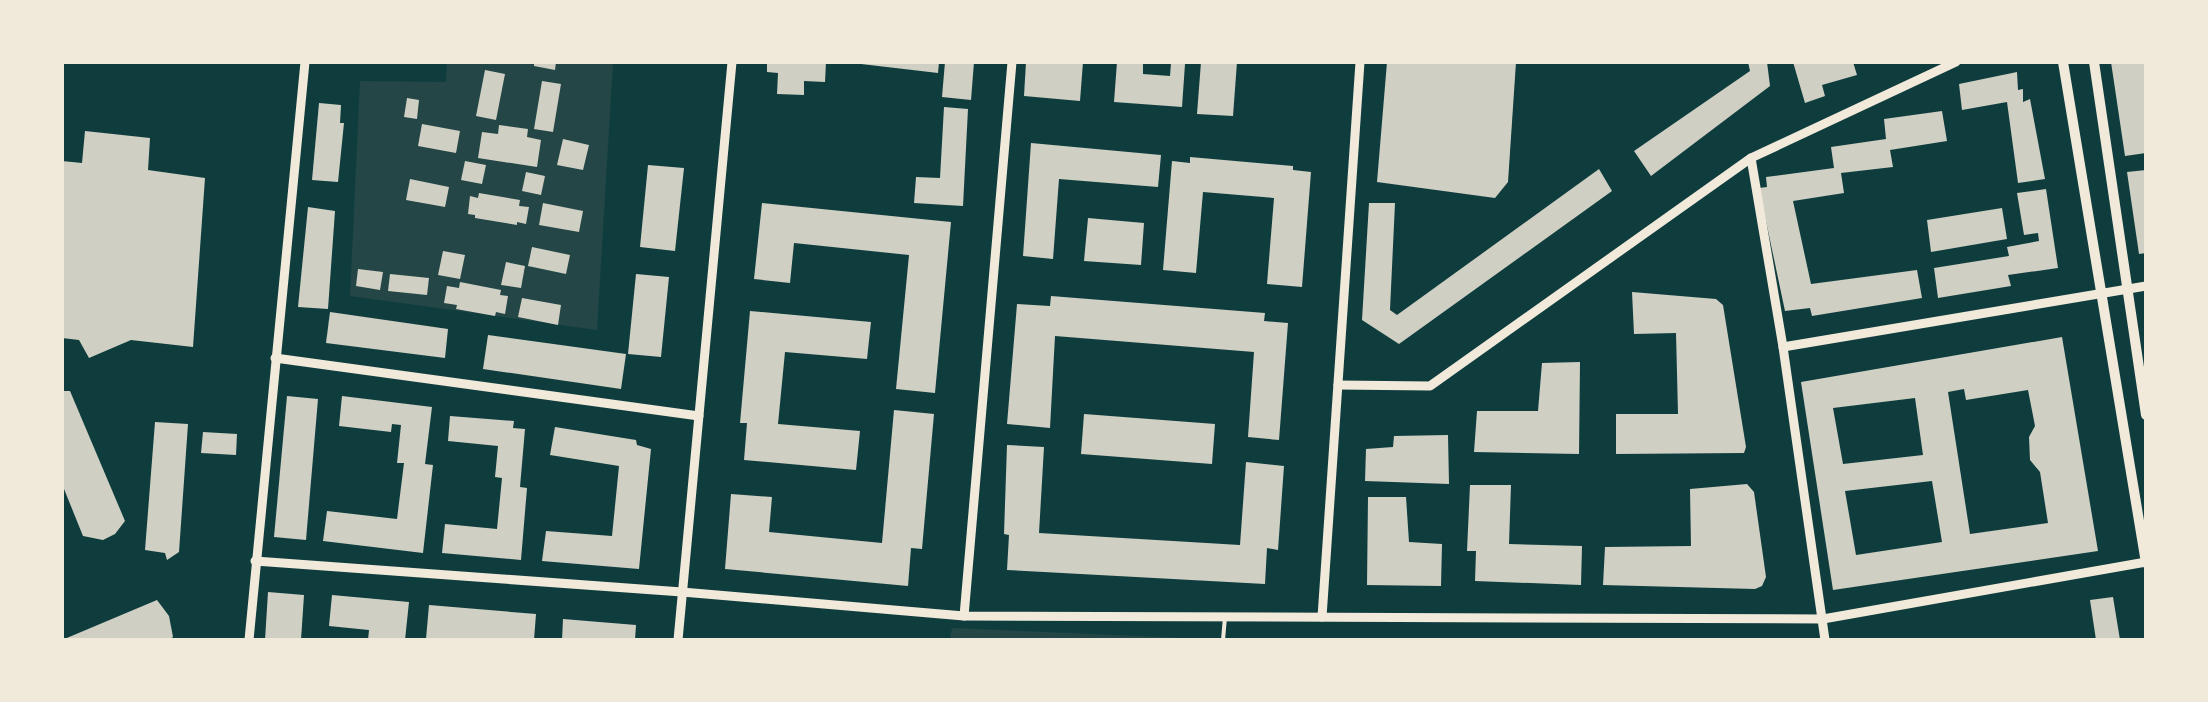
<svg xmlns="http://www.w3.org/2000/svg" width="2208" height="702" font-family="'DM Sans',sans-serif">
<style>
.green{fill:#244646}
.building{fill:#cfcfc3;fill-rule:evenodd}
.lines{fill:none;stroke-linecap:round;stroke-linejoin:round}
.service{stroke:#f1e9da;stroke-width:4}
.tertiary{stroke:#f1e9da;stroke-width:9}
.secondary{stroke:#f1e9da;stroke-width:10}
</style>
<rect width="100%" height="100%" fill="#0f3d3e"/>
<g class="green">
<polygon points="447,63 613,63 597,330 350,296 360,81 446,82"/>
<polygon points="952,628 1209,639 950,639"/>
</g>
<g class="building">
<polygon points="534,62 556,62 555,70 534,66"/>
<polygon points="767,62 826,62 825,82 804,81 804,95 777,94 778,73 767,72"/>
<polygon points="844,62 939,62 938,73"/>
<polygon points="945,62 974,62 971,100 942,97"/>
<polygon points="1026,62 1083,62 1080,101 1024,96"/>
<polygon points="1117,62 1143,62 1143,74 1170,76 1171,63 1185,64 1182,107 1114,102"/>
<polygon points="1201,62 1237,62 1233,116 1197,114"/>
<polygon points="1387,62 1516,62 1508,182 1495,198 1377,182"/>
<polygon points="1748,62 1767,62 1770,86 1651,176 1634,151 1750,71"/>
<polygon points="1793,62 1853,62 1857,75 1822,85 1825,96 1805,103"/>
<polygon points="2111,62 2146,62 2146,153 2125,156"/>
<polygon points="485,70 505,74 496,120 476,116"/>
<polygon points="2017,72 2018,90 2023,89 2023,102 2030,99 2045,179 2018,183 2007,102 1962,110 1959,84"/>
<polygon points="542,81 561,84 553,132 534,129"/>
<polygon points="407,98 419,100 417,119 404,117"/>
<polygon points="319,103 341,105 340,123 344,123 338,182 312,180"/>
<polygon points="944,107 968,109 963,206 914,203 916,177 940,178"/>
<polygon points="1942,111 1947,141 1890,150 1893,167 1841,173 1844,193 1793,201 1811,284 1917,270 1922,298 1812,316 1810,308 1785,311 1759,188 1767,187 1766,177 1834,168 1831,147 1886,139 1884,119"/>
<polygon points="422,124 460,131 456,153 418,146"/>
<polygon points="499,125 528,129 527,137 541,140 537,167 478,158 482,132 498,134"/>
<polygon points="85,131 150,138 148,170 205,178 193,347 131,340 89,358 79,340 62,338 62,161 82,163"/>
<polygon points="563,139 589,145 583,170 557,165"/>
<polygon points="1031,143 1161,155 1158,187 1059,179 1053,259 1023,256"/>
<polygon points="1190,157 1293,166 1293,170 1311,172 1302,287 1267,284 1274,198 1203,192 1196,273 1163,270 1172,161 1190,163"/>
<polygon points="465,161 486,165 482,184 461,180"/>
<polygon points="648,165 684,168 675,251 640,247"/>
<polygon points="1599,169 1612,191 1399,344 1362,320 1369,203 1395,203 1390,310 1397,315"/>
<polygon points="2146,170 2146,253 2139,254 2127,172"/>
<polygon points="526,172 545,176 541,195 522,191"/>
<polygon points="410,179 449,187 445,207 406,200"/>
<polygon points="2046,189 2058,268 2008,275 2011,286 1938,298 1934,268 2009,256 2007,247 2039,241 2038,233 2024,235 2017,193"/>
<polygon points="479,193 520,200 519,206 529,207 526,224 517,222 517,225 475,218 475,215 468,214 470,196 478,198"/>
<polygon points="543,203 583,211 579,232 539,225"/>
<polygon points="762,203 951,222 935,393 896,389 909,255 794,243 790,283 754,279"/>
<polygon points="308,207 335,211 328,309 298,307"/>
<polygon points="2002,208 2007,239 1931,252 1927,220"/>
<polygon points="1088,218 1144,223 1141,265 1084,261"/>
<polygon points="532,247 570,255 566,274 528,266"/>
<polygon points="443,251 465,255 460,279 438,275"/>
<polygon points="506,262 525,266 521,288 501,285"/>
<polygon points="358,269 383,272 380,290 356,286"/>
<polygon points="390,274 429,278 427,295 388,291"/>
<polygon points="636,274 669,277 661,357 628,354"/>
<polygon points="460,282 501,290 500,295 508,296 505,314 496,312 495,316 456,309 457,305 444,303 447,286 459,288"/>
<polygon points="1632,292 1716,299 1723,305 1746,447 1744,453 1616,454 1616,414 1678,414 1676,333 1634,334"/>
<polygon points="1051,296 1265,313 1264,321 1288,323 1279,440 1248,437 1254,352 1055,336 1050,428 1007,424 1017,304 1050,306"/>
<polygon points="522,298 561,305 558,325 518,317"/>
<polygon points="750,311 871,322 867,359 785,352 778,424 860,431 856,470 744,460 747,423 740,423"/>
<polygon points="330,312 448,329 445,358 326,343"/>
<polygon points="488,335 626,354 621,389 483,369"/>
<path d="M 2062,337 L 2098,551 L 1833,590 L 1801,382 ZM 1964,389 L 1966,400 L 2028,390 L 2035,426 L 2029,437 L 2030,460 L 2040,472 L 2048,523 L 1970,534 L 1948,392 ZM 1915,398 L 1923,455 L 1843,464 L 1833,408 ZM 1932,481 L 1942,542 L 1856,555 L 1845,491 Z"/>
<polygon points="1580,362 1579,454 1474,452 1477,411 1538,411 1542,363"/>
<polygon points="62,391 70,391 125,521 115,534 103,540 83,536 62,484"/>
<polygon points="287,396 318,399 306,540 274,537"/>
<polygon points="342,396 432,407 425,464 433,465 423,553 323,541 327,511 397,519 404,463 397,463 401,425 392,424 391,432 339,426"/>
<polygon points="894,410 934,414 922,549 911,548 908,586 725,569 731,494 772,497 769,532 882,543"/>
<polygon points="1084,414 1215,424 1212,464 1081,454"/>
<polygon points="450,416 514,421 513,428 525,429 520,487 527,488 521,560 442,553 445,524 497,529 502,478 495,477 498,446 448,441"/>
<polygon points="155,422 188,424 179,552 167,560 165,553 145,550"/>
<polygon points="555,427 636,440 637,445 651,449 639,569 542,561 546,531 612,536 619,466 550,455"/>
<polygon points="203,432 237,434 236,455 201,453"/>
<polygon points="1448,435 1449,484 1365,481 1366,449 1393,447 1394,436"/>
<polygon points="1007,445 1044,447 1039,533 1240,545 1246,462 1284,466 1278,550 1267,548 1265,584 1007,570 1009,535 1004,534"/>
<polygon points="1747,484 1754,492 1766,577 1762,586 1755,589 1603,585 1605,547 1691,546 1690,489"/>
<polygon points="1470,485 1511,485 1509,544 1582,546 1581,585 1475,581 1476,551 1467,551"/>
<polygon points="1368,497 1406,497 1409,542 1442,544 1441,586 1367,585"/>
<polygon points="268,592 304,595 301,640 265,640"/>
<polygon points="332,595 409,602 405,640 368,640 369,630 329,626"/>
<polygon points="2113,597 2120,640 2096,640 2090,600"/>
<polygon points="157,600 169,616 173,637 169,640 62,640"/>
<polygon points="429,605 536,614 534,640 426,639"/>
<polygon points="563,619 636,625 635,640 562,640"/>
</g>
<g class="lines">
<polyline class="service" points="1223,640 1225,617"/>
<g class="tertiary">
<polyline points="1751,158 1783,347 1825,640"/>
<polyline points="1783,347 2146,286"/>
<polyline points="275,358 699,416"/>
<polyline points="1338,385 1430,386 1751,158 1956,62"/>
<polyline points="255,561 682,592 964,616 1823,619 2146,562"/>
<polyline points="964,616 1012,62"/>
<polyline points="1322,617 1360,62"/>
<polyline points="249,640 305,62"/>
<polyline points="678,640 732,62"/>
</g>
<g class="secondary">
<polyline points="2063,62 2146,563"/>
<polyline points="2094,62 2146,415"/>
</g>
</g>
<rect width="2208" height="702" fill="none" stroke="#f1e9da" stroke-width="128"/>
</svg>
